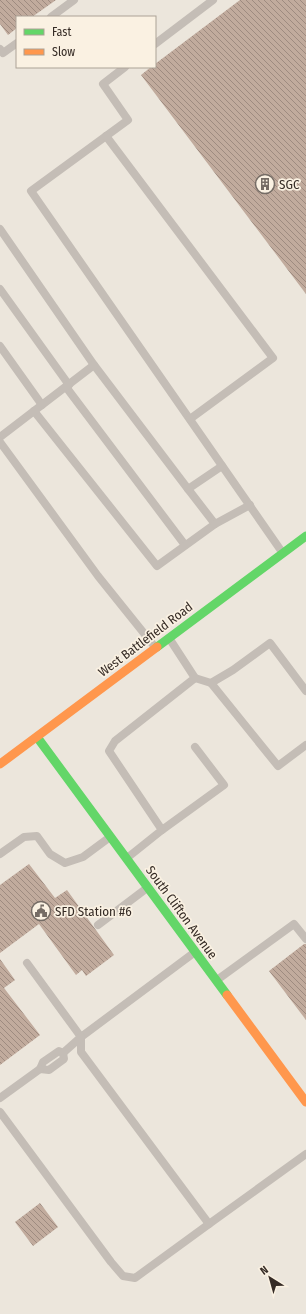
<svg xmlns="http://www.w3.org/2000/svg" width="306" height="1314" font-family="'Fira Sans Condensed',sans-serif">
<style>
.building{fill:url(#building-back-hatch)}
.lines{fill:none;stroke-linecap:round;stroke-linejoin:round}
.lane{stroke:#c4bdb6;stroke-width:8}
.fast{stroke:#63d668;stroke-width:9}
.slow{stroke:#ff974d;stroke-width:9}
.labels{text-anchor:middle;stroke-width:3.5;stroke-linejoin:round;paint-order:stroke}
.poi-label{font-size:13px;fill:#352b25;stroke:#faf1e2;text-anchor:start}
.street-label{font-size:13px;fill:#352b25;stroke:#faf1e2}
</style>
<defs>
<pattern id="building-back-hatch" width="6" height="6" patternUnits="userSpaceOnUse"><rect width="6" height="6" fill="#c1ab9d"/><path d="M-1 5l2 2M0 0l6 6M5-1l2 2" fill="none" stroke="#9e8b80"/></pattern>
</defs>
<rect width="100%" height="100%" fill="#ece6dc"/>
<g class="building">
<polygon points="0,0 56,0 32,17 17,17 17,28 8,35 0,24"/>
<polygon points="240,0 306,0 306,294 141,75 151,67 155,67 155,64"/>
<polygon points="29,864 55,898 67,890 114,955 86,976 82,970 76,975 39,924 0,953 0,885"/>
<polygon points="304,944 306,944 306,1020 269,971"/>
<polygon points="0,959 15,980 4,988 40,1035 0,1065"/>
<polygon points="40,1203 58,1227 33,1246 15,1222"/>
</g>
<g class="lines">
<g class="lane">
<polyline points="51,17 74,0"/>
<polyline points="155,44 213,0"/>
<polyline points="0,49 3,53 17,43"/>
<polyline points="125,67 103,84 128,120 31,191 282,552"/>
<polyline points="106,136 273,358 190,419"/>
<polyline points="0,229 94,365"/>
<polyline points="0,289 69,385"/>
<polyline points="0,346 42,405"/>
<polyline points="66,387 185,545"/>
<polyline points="34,411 157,566 215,524 188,489"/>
<polyline points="0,437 94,365 188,489 222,466"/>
<polyline points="0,442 98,576 155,647"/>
<polyline points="215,524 250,505"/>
<polyline points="195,678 211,683 233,670 270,643 306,691"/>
<polyline points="211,683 278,766 306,745"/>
<polyline points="162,830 224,785 195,747"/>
<polyline points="0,854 24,837 37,836 50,854 65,863 83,857 110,837"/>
<polyline points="127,858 162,830 109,751 115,741 195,678 169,638"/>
<polyline points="98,925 147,888"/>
<polyline points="27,963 81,1037 195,952"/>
<polyline points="217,980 294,924 306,939"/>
<polyline points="81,1037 81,1052 209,1224 306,1154"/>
<polygon points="59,1051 63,1053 64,1059 49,1070 40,1069 43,1062"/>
<polyline points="63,1053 81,1037"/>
<polyline points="0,1098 40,1069"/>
<polyline points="0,1112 111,1262 123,1276 135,1278 209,1224"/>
</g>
<g class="fast">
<polyline points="157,647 306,536"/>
<polyline points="37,737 227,995"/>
</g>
<g class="slow">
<polyline points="0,764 157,647"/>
<polyline points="227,995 306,1102"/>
</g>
</g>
<defs>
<g id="building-ring" transform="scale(1)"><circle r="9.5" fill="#faf1e2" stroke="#756c65" stroke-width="1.5"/><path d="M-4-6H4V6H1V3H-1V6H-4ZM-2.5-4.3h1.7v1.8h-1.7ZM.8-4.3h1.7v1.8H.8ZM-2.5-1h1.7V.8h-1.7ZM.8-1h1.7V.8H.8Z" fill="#756c65"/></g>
<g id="civic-ring" transform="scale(1)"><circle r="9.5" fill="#faf1e2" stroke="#756c65" stroke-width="1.5"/><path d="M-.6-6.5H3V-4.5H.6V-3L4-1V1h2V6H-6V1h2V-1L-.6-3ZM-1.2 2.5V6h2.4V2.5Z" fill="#756c65"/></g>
</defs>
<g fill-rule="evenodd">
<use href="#building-ring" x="265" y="184"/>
<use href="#civic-ring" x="41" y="911"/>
</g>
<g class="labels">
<g class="poi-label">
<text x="279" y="189">SGC</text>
<text x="55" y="916">SFD Station #6</text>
</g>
<g class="street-label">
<text transform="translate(145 639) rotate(-37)" y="5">West Battlefield Road</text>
<text transform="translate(182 912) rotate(54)" y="5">South Clifton Avenue</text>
</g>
</g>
<rect x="16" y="16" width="140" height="52" fill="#faf1e2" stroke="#aba296"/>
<rect x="24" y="29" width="20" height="6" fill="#63d668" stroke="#aba296"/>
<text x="52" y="36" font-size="12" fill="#352b25">Fast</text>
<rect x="24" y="49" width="20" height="6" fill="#ff974d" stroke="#aba296"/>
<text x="52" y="56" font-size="12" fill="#352b25">Slow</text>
<g transform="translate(270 1278) rotate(323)" stroke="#faf1e2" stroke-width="3" paint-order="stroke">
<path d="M0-3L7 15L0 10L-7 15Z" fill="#352b25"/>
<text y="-6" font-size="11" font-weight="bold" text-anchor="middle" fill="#352b25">N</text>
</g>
</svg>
